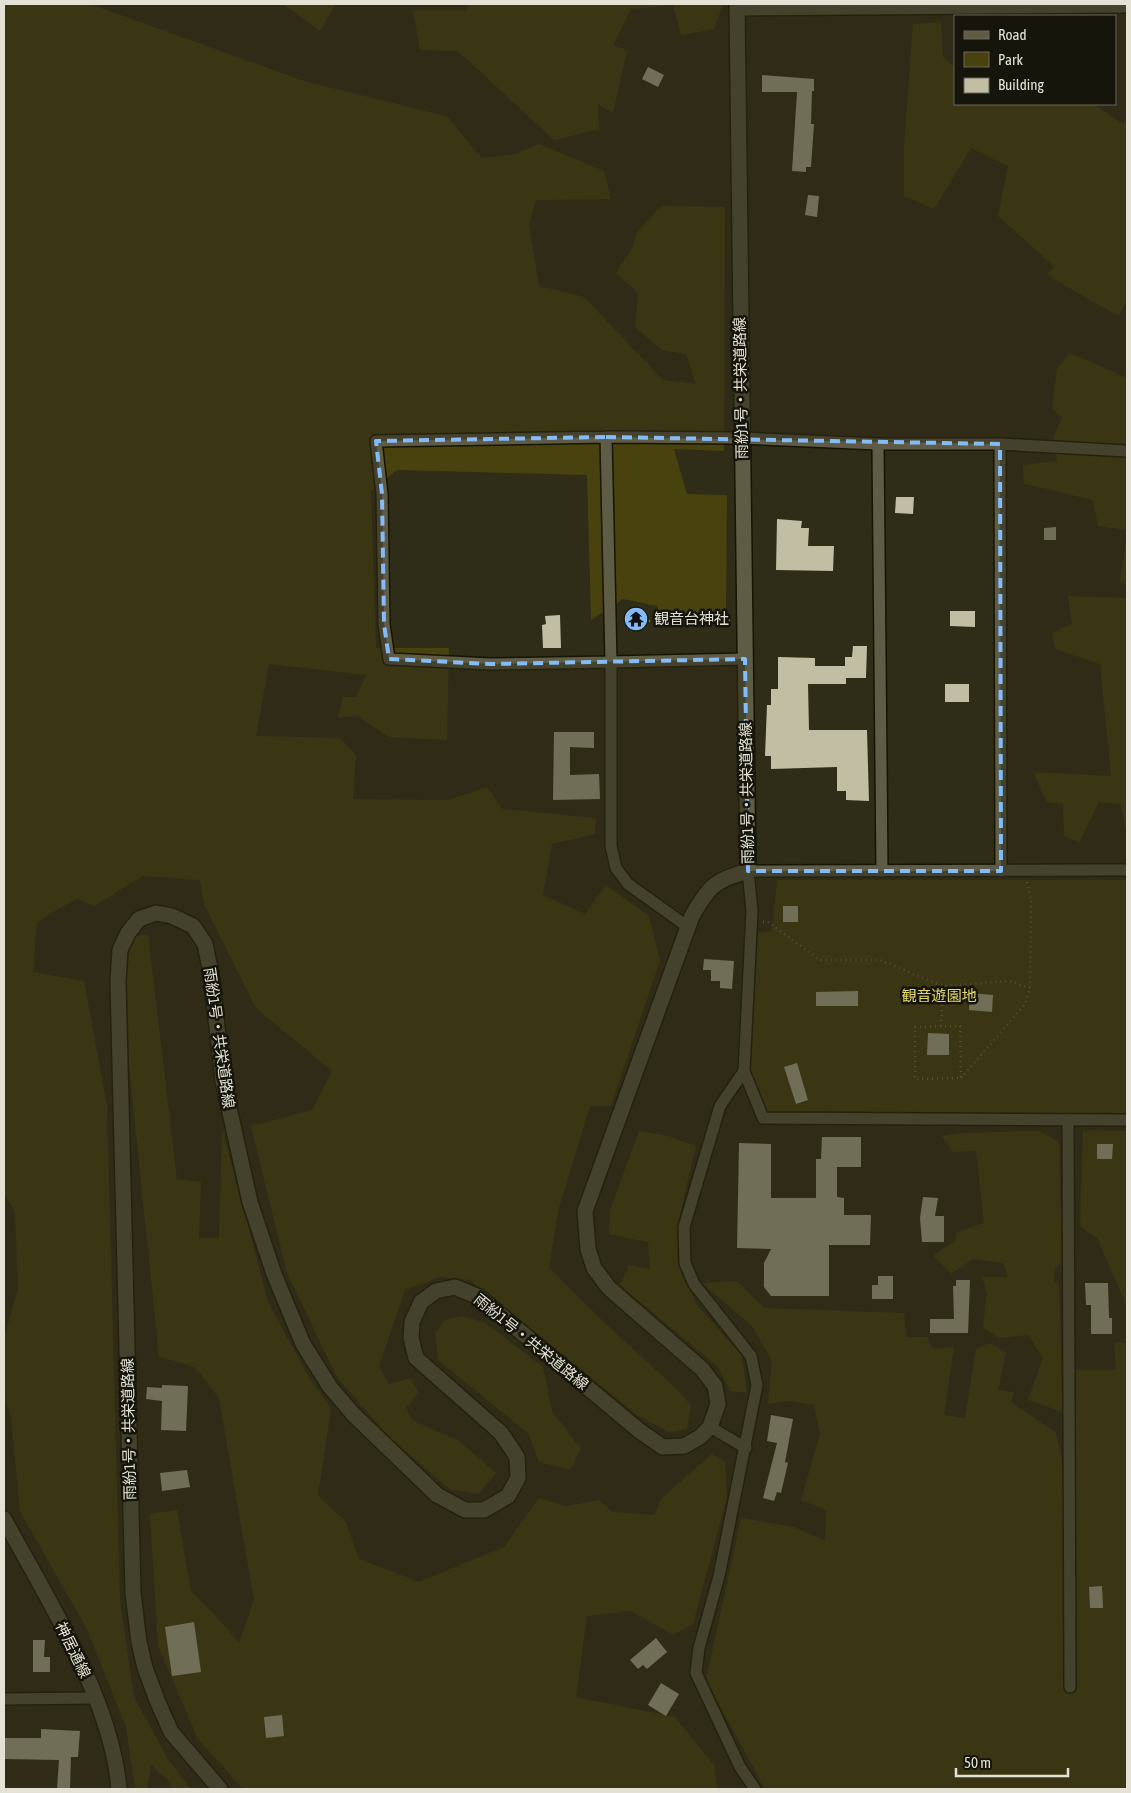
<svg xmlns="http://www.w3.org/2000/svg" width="1131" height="1793" font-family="'Asap Condensed','Noto Sans JP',sans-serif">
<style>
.green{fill:#48420e}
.building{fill:#c1bea4}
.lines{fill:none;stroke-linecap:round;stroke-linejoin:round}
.street-casing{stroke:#171502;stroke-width:14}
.secondary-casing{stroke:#171502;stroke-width:18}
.path{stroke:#7d7b6a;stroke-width:2.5;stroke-dasharray:1 4;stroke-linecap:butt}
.street{stroke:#5e5c45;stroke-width:11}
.secondary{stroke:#5e5c45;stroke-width:15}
.marked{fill:none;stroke:#84bcfb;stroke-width:4;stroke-dasharray:10 6;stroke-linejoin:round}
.labels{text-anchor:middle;stroke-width:5;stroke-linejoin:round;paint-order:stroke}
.street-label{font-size:15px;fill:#e3e2d5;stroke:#16150b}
.poi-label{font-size:15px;fill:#e3e2d5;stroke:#16150b;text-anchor:start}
.park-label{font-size:15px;fill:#e6d96b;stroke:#16150b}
</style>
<rect width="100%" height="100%" fill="#2f2c17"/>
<g class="green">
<polygon points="4,4 90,4 307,82 447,116 481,158 513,155 539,144 604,171 611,199 536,200 529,225 539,286 584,297 663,380 696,384 686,354 662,350 635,327 638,293 616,273 633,247 637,232 662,206 725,207 724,451 674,449 687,494 727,495 726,612 660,614 657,606 623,599 591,620 587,475 397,470 371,491 376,648 449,648 447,740 389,737 357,716 338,718 343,697 356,697 366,675 269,664 256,736 340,738 356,755 353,799 448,800 487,787 502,809 596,818 595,834 552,844 543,895 585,914 606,885 649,916 660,960 611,1106 590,1106 558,1211 549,1268 607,1325 682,1394 691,1406 687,1429 669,1432 637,1415 470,1280 440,1277 405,1290 379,1366 389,1384 411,1378 419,1393 406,1408 412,1420 459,1441 496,1473 478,1494 451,1490 390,1438 337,1377 287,1273 251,1126 312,1110 332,1071 256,1008 204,904 200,880 143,876 94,906 77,898 37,922 33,972 84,981 107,1106 120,1601 134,1697 167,1758 191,1789 171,1789 170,1782 151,1765 147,1789 135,1789 126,1727 87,1629 20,1511 11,1416 4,1396 4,1338 18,1289 15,1212 4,1193"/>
<polygon points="282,4 336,4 320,31"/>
<polygon points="467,4 723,4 714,29 681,35 673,5 631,9 613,45 627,50 613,113 598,104 599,129 554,140 458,51 420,50 413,10 467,10"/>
<polygon points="941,22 943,57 955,67 955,104 1093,104 1123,124 1127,117 1127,302 1118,316 1047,275 1054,266 998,216 1008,166 971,148 934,209 904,196 904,147 913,24"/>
<polygon points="1070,353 1127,378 1127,530 1098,526 1093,500 1024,484 1023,465 1057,461 1053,439 1062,417 1052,409 1057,368"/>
<polygon points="1127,533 1127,584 1120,582"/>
<polygon points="1068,596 1127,598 1127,836 1121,804 1099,802 1079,843 1064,835 1063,804 1047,802 1033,772 1111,776 1100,664 1055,649 1052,633 1072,624"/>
<polygon points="777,880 1127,880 1127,1113 766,1113 750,1068 757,933 772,931"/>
<polygon points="148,934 177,1179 201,1182 199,1238 219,1238 222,1128 268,1302 307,1374 331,1409 318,1495 346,1522 359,1559 419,1582 504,1547 539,1498 566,1506 599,1500 612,1512 654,1515 662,1498 712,1454 725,1462 727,1497 693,1624 673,1635 631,1611 587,1616 576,1697 675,1717 715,1766 717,1789 243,1789 198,1739 158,1646 150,1514 177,1510 191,1591 216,1616 239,1643 254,1600 219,1398 195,1367 159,1357 116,939"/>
<polygon points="1083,1130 1127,1131 1127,1306 1097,1238 1080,1226"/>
<polygon points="639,1131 668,1136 696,1146 679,1218 682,1276 697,1305 741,1355 746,1381 746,1393 730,1391 718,1367 620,1285 629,1265 650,1269 648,1242 609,1234 610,1211"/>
<polygon points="1040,1131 1059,1142 1062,1262 1055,1268 1054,1280 1059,1285 1063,1412 1028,1400 1043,1358 1028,1335 999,1338 983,1327 987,1293 982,1277 1008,1277 1003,1263 973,1259 951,1274 933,1256 955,1241 957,1232 984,1223 976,1151 953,1152 942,1136 960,1133"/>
<polygon points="737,1281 764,1308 904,1313 906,1337 927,1337 932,1349 954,1347 944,1415 965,1418 976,1349 990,1343 1006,1352 998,1390 1014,1392 1011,1402 1056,1433 1063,1465 1075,1469 1076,1370 1116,1370 1114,1342 1127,1343 1127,1789 765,1789 706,1680 741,1518 794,1527 825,1541 826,1510 801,1500 820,1434 814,1405 790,1401 768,1404 772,1361 752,1326 702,1283"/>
<polygon points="463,1316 485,1323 543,1367 552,1411 581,1449 570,1470 539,1462 529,1434 438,1360 435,1333 445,1320"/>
</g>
<g class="building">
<polygon points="648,67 664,75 658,87 642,79"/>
<polygon points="762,75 814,79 814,91 812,91 811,124 814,124 811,167 806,167 806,172 792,171 797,92 762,92"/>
<polygon points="808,195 819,196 817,217 805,215"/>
<polygon points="896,497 914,497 913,514 895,513"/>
<polygon points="777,519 802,521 801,528 809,528 808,546 834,546 833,571 776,570"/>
<polygon points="1056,527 1056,540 1044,540 1044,528"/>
<polygon points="950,611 975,611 975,627 950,626"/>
<polygon points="560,615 561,648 543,648 542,625 546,624 545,616"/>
<polygon points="853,646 867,646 866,678 846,678 846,684 808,684 809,730 867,730 869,801 846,800 846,791 837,791 837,767 771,769 771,756 765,756 767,705 771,705 771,689 778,689 778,657 815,658 815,666 845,666 845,657 852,657"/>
<rect x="945" y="684" width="24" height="18"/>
<polygon points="554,732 594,732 594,748 570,747 570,775 599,774 600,799 553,800"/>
<rect x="783" y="906" width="15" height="16"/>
<polygon points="704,959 734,961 732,989 720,988 720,981 711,981 711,970 703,970"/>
<polygon points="858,991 858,1006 816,1006 816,992"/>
<polygon points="970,993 993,995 992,1012 969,1010"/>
<polygon points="928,1033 949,1034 949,1055 927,1055"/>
<polygon points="797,1063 808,1100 796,1104 784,1067"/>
<polygon points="822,1137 861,1137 861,1167 837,1167 837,1197 844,1198 844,1215 871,1215 870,1245 829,1245 829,1296 771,1296 764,1287 764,1263 771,1249 737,1248 739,1143 771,1144 771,1198 816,1198 816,1159 821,1159"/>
<polygon points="1097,1144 1113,1144 1112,1159 1097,1159"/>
<polygon points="923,1197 938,1198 935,1216 944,1216 944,1242 922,1242 920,1218"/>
<polygon points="878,1276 893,1276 893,1299 872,1299 872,1285 878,1285"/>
<polygon points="956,1280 970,1280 968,1333 930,1333 930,1319 954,1319 953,1286 956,1286"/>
<polygon points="1085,1283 1108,1283 1109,1318 1112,1318 1112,1334 1091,1334 1091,1305 1086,1305"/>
<polygon points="162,1385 188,1386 186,1431 161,1430 162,1401 146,1399 147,1387 162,1388"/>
<polygon points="771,1415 793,1419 785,1462 788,1463 781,1493 777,1492 774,1501 763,1498 777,1443 767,1441"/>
<polygon points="187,1470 190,1487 162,1491 160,1473"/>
<polygon points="1102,1586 1103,1608 1090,1608 1089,1587"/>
<polygon points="194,1622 201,1672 172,1676 165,1627"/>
<polygon points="656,1638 667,1652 647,1669 643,1665 638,1669 630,1660"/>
<polygon points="33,1640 45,1640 44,1657 50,1657 50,1672 33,1672"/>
<polygon points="661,1683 679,1694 666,1716 648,1705"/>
<polygon points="282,1715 284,1736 266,1738 264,1717"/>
<polygon points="41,1729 80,1731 78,1757 71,1757 70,1789 57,1789 59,1760 4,1759 5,1738 41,1738"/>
</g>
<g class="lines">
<g class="street-casing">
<g id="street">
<polyline points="737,10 1127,7"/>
<polyline points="606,437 611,662 491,664 389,659 384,624 382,494 376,441 606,437 742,438 878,444 1000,444 1127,451"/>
<polyline points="878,444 882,871"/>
<polyline points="1000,444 1001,871"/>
<polyline points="1127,870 748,871 752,911 744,1071 763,1118 1127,1120"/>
<polyline points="688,927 628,884 616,868 611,846 611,662 745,659"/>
<polyline points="744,1071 720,1106 684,1227 685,1263 694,1284 751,1356 757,1385 719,1576 699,1648 696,1673 740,1767 755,1789"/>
<polyline points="1068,1120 1070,1687"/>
<polyline points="710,1427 746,1448"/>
<polyline points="4,1699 95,1698"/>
</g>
</g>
<g class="secondary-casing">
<g id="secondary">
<path d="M 4,1519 C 47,1599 111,1697 119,1789"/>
<path d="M 220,1789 L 171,1732 L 157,1700 L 145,1668 L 139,1642 L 133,1593 L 118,981 L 120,950 L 128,933 L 139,919 L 156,913 L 172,916 L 193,926 L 205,944 L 211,973 L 223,1081 L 250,1202 L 274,1274 L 303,1344 L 330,1387 L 353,1414 L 437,1495 L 465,1510 L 484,1510 L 508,1496 L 518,1478 L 517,1457 L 501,1433 L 416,1358 L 411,1338 L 412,1322 L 421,1302 L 436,1291 L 455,1287 L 479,1297 L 641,1432 L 663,1447 L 684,1446 L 700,1437 L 710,1427 L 718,1404 L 715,1386 L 702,1369 L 609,1288 L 594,1268 L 588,1249 L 585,1211 L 692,916 C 709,886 715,880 748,871 L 737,4"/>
</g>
</g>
<g class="path">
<polyline points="644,621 730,620"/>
<polyline points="763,922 768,922 820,960 880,960 943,986 1009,981 1030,988"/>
<polyline points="941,1026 943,986"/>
<polygon points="960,1026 961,1078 915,1079 915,1027"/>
<polyline points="961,1078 1025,1004 1030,988 1031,900 1027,882"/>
</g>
<use href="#street" class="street"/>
<use href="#secondary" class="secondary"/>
</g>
<path d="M0 0H1131V1793H0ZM 606,437 L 1000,444 L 1001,871 L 748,871 L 745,659 L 491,664 L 389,659 L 384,624 L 382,494 L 376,441 Z" fill="#2f2c17" fill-opacity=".55" fill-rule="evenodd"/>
<path class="marked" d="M 606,437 L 1000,444 L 1001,871 L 748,871 L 745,659 L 491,664 L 389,659 L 384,624 L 382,494 L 376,441 Z"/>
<defs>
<g id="temple-disc" transform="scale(1.25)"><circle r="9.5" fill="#84bcfb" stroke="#16150b"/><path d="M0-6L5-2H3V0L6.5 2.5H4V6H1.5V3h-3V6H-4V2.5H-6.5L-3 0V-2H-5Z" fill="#111"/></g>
</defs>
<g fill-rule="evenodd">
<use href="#temple-disc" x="636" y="619"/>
</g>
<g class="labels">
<g class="street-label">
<text transform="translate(741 388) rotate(-91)" y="5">雨紛1号・共栄道路線</text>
<text transform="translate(747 793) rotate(-91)" y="5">雨紛1号・共栄道路線</text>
<text transform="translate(219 1038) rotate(82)" y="5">雨紛1号・共栄道路線</text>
<text transform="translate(531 1342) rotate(39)" y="5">雨紛1号・共栄道路線</text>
<text transform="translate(129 1429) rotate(-91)" y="5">雨紛1号・共栄道路線</text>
<text transform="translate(73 1650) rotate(64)" y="5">神居通線</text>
</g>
<g class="poi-label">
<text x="654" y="624">観音台神社</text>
</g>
<g class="park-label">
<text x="939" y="1001">観音遊園地</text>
</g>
</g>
<rect width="1131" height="1793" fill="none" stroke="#e3e2d5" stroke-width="10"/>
<rect x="954" y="15" width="162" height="90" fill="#16150b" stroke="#68675c"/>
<rect x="964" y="31" width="25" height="8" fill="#5e5c45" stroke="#68675c"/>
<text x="998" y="40" font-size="15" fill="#e3e2d5">Road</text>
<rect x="964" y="52" width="25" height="15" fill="#48420e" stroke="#68675c"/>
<text x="998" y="65" font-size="15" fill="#e3e2d5">Park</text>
<rect x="964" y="78" width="25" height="15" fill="#c1bea4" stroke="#68675c"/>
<text x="998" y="90" font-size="15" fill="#e3e2d5">Building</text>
<path d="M956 1768v8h112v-8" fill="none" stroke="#e3e2d5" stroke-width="2.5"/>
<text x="964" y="1768" font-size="15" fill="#e3e2d5" stroke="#16150b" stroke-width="4" paint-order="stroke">50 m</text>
</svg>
